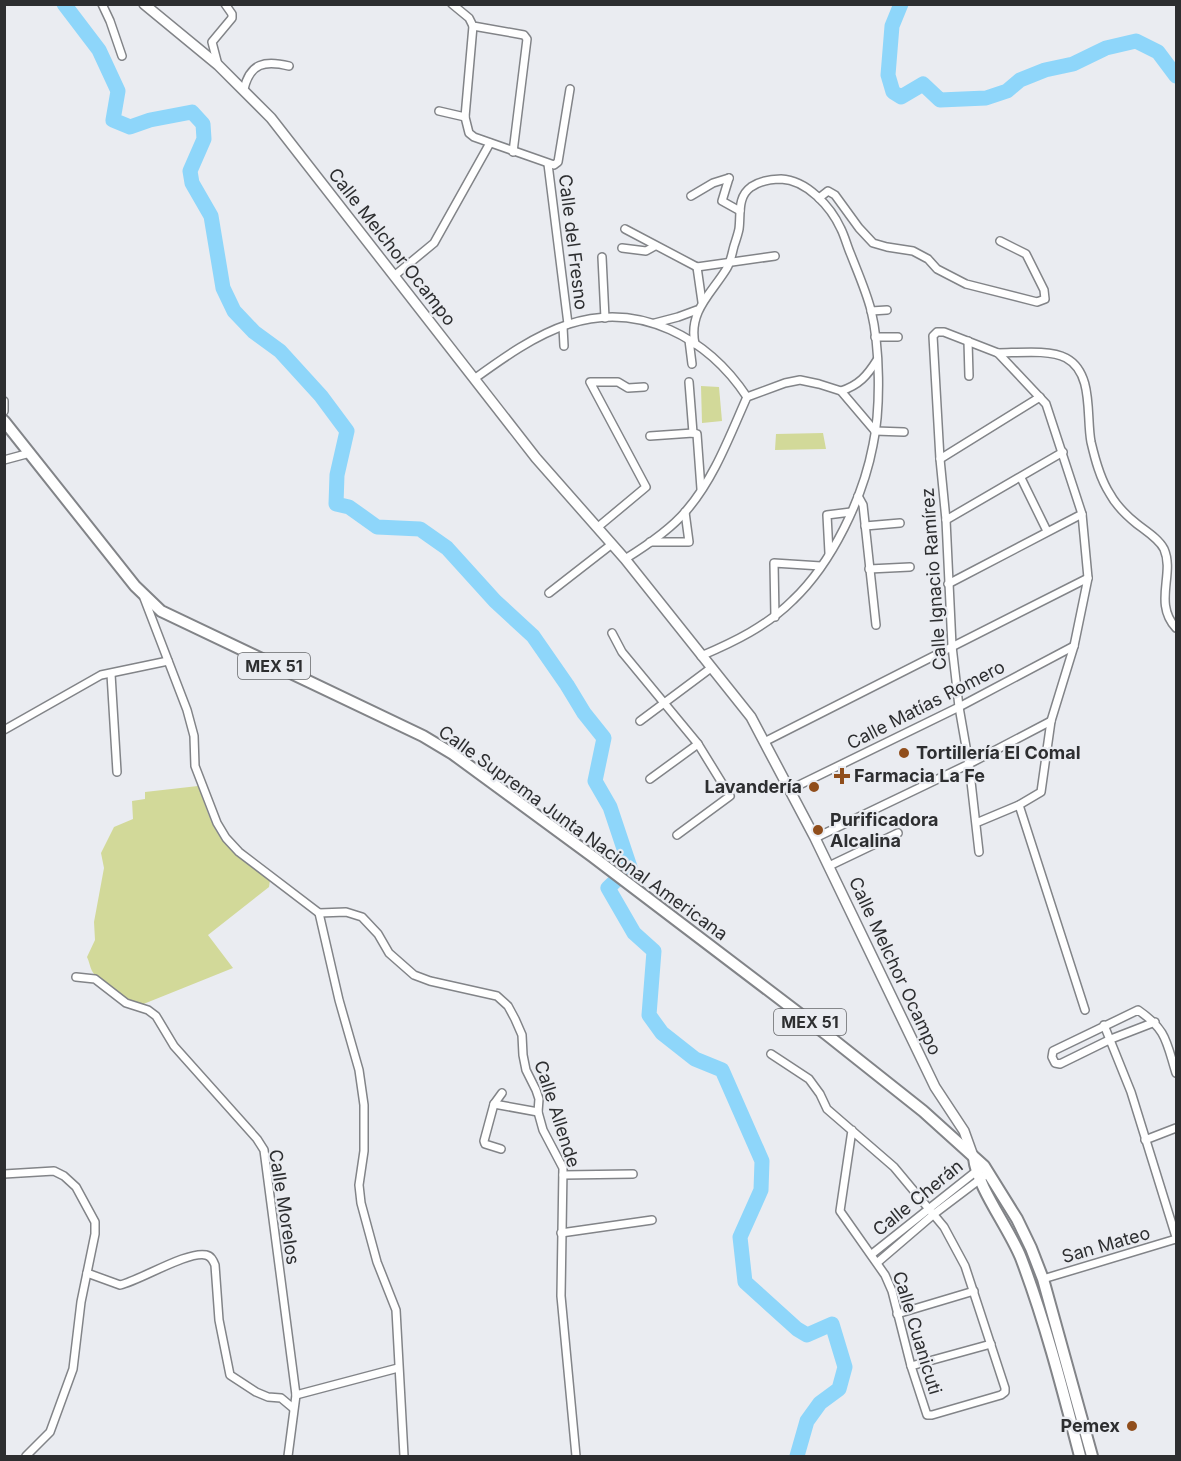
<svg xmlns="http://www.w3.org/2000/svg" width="1181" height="1461" font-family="Inter,sans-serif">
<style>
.green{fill:#d2d999}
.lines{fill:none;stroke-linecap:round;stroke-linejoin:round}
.river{stroke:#8ed6fa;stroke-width:15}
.minor-casing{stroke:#828488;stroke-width:10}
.tertiary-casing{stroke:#828488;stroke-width:12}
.primary-casing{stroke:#828488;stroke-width:14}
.minor{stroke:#fff;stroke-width:7}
.tertiary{stroke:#fff;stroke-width:9}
.primary{stroke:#fff;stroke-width:10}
.poi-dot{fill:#904e1c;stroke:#eaecf1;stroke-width:2}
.labels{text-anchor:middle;stroke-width:4.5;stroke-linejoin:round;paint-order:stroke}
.shield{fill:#eaecf1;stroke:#66676a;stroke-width:1.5}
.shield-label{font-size:16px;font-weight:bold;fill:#2d2e30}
.street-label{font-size:18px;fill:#2d2e30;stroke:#eaecf1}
.poi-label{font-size:18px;font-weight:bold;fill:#2d2e30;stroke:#eaecf1;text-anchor:start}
</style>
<rect width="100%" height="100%" fill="#eaecf1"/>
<g class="green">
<polygon points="701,386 719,387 722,421 702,423"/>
<polygon points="823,433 826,449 775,450 776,434"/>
<path d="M 198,786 C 205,804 211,826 223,841 C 236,857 254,868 270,880 L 269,887 L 208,935 L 233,968 L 141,1005 C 127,1000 100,984 92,971 C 90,967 89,961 87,957 L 95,940 L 94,922 L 104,868 L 101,853 L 114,827 L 133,819 L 132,801 L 145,799 L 145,792 Z"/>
</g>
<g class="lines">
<g class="river">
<polyline points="64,4 99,50 118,91 113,120 130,127 150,120 192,112 203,124 204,139 190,171 192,183 211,216 223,288 234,311 254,332 280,351 321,396 347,431 337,475 336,504 349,507 377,527 420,529 447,548 495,601 533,636 567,685 584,713 604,738 595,781 610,807 630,867 608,888 634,933 654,951 649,1015 662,1033 695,1059 722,1070 762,1161 761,1190 740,1237 745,1282 797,1329 807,1335 832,1324 845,1367 839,1389 820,1403 807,1421 797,1456"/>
<polyline points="901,4 892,26 888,75 893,92 901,97 923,84 940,100 986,98 1007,91 1020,80 1045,70 1073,64 1106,48 1136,41 1158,52 1176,76"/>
</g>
<g class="minor-casing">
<g id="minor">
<polyline points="102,4 110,21 122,56"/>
<polyline points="452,4 469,18 473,26 524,35 527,39 513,152"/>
<polyline points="473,26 465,117 469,133 474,137 554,165 558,162 570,89"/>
<polyline points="218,65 212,42 232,18 232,14 225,4"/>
<path d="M 244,89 C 250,63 265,60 289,66"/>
<polyline points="439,111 465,117"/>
<polyline points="548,164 568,324"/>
<polyline points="729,178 722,201 740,211"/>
<polyline points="691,196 713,183 729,178"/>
<polyline points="819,198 828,191 835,195 859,228 873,243 887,247 913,251 928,259 937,269 966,284 1037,302 1045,299 1044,290 1026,254 1000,241"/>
<polyline points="625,229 697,267 775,256"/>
<polyline points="622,248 646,251 655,246"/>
<polyline points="602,257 605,318"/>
<polyline points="697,267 702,302"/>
<polyline points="394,276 434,243 490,143"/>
<polyline points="871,311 887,310"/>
<polyline points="655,323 678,317 697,310"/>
<polyline points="563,327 564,346"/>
<polyline points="875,337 898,337"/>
<polyline points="689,340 692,364"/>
<polyline points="968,341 969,376"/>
<path d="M 695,344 C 688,311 712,293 727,268 C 731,261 732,253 734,246 C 736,240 738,234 739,229 C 741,214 737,197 751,187 C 760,181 771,179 781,179 C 807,180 831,207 841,229 C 845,237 847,246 851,255 C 858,273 866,291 871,310 C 880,347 881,408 873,445 C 863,498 832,563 793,600 C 767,626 734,642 701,656"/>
<path d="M 998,353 C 1016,353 1050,349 1066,358 C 1094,373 1086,416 1091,442 C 1095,459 1100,479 1110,494 C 1116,505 1127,516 1137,524 C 1146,531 1159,539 1164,549 C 1175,574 1153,603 1176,628"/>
<path d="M 474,379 C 503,358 535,335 569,324 C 640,301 708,338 747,397"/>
<polyline points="689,382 693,433"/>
<path d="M 841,391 C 859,385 867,376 877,360"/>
<polyline points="4,401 4,411"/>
<polyline points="875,431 904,432"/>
<polyline points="650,436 693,433 697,434 701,489"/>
<polyline points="940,459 1040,397"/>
<polyline points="4,460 30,453"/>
<polyline points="1021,478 1047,531"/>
<polyline points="858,496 863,505 876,625"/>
<polyline points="946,520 1063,452"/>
<polyline points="865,526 900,523"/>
<polyline points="598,527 646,487 590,382 618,382 628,388 644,387"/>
<polyline points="650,542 689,542 685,512"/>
<polyline points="829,553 827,515 851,512"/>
<path d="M 625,559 C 646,546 670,530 686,511 C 714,479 730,435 747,397 L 785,383 L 800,380 L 819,384 L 841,391 L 875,431"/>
<polyline points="869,569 910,567"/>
<polyline points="948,584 1082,514"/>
<polyline points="549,593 612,544"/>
<polyline points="144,598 187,710 194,736 195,766 217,823 226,838 239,852 319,913 339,1000 359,1070 364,1105 364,1151 359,1185 361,1203 377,1262 396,1310 404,1456"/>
<polyline points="775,617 774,563 821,566"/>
<polyline points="612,633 622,652 698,744 730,796 677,835"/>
<polyline points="111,674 117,772"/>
<polyline points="640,721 711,668"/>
<polyline points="4,730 101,675 168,661"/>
<polyline points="764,742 1088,578"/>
<polyline points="650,779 698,744"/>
<polyline points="791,789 959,707 1074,646"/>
<polyline points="1019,805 1085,1010"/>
<polyline points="976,823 1019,805 1041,792 1051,721 1074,646 1088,578 1082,514 1046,404 998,353 944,332 937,332 933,336 940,459 946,520 952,646 959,707 969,764 979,852"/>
<polyline points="815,838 969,764 1051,721"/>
<polyline points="829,866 898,833"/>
<polyline points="319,913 346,912 362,917 378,934 389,953 414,975 430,981 497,996 508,1006 515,1019 522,1035 523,1055 526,1070 536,1090 539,1099 538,1112 543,1130 563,1168 561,1296 576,1456"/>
<polyline points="76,977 95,979 126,1003 148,1010 156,1016 174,1046 257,1139 264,1150 296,1395 288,1456"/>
<path d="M 1155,1022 L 1111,1039 L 1060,1064 L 1055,1063 L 1052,1057 L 1053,1051 L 1138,1010 C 1167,1030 1166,1041 1176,1073"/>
<polyline points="1104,1025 1131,1092 1176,1237"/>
<polyline points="771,1054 809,1079 820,1094 827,1109 894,1167 944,1227 965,1266 1005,1388 1005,1392 1001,1395 932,1415 927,1415 911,1366 892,1291 885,1275 840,1211 852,1130"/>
<polyline points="494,1104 538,1112"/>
<polyline points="1145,1140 1176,1128"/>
<polyline points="501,1149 485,1144 484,1141 494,1104 502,1093"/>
<polyline points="4,1174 54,1171 64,1176 76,1187 95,1222 95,1234 81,1302 73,1369 50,1432 26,1456"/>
<polyline points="563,1175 633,1174"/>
<polyline points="561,1233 652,1220"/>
<polyline points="872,1254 979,1169"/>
<polyline points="878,1262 934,1214 983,1177"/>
<path d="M 87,1273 L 120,1285 C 141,1280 187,1251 206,1255 C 211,1256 213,1260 215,1265 L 219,1320 L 230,1375 L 256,1392 L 268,1397 L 281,1398 L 293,1408"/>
<polyline points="1043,1279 1176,1239"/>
<polyline points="897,1314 974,1291"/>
<polyline points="911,1366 991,1344"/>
<polyline points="296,1395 398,1368"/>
</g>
</g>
<g class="tertiary-casing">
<polyline id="tertiary" points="144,4 218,65 271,118 536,458 625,559 751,717 815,838 935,1087 964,1131 973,1156"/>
</g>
<g class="primary-casing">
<g id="primary">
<polyline points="4,421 135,586 161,611 423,736 453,754 592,856 826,1034 923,1111 984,1166 1017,1219 1031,1248 1043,1279 1092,1456"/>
<path d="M 974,1158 C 977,1187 1009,1228 1021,1258 C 1045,1321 1063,1391 1080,1456"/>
</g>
</g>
<use href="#minor" class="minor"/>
<use href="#tertiary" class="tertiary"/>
<use href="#primary" class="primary"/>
</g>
<g class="poi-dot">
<circle cx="904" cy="753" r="6"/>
<path d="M839 767h6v6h6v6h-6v6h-6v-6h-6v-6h6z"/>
<circle cx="814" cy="787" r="6"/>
<circle cx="818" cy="830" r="6"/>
<circle cx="1132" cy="1426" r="6"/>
</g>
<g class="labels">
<g class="shield">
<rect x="238" y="653" width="72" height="26" rx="4.5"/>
<rect x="774" y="1009" width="72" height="26" rx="4.5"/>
</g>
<g class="shield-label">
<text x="274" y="672">MEX 51</text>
<text x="810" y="1028">MEX 51</text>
</g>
<g class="street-label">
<text transform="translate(573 242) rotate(83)" y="6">Calle del Fresno</text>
<text transform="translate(392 247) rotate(52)" y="6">Calle Melchor Ocampo</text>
<text transform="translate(934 579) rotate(-94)" y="6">Calle Ignacio Ramírez</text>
<text transform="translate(926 705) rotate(-27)" y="6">Calle Matías Romero</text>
<text transform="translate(583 833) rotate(36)" y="6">Calle Suprema Junta Nacional Americana</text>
<text transform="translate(895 966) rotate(65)" y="6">Calle Melchor Ocampo</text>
<text transform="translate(557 1114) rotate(72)" y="6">Calle Allende</text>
<text transform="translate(918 1198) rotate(-39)" y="6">Calle Cherán</text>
<text transform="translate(284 1207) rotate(81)" y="6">Calle Morelos</text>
<text transform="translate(1106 1245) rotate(-16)" y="6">San Mateo</text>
<text transform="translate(917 1333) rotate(73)" y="6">Calle Cuanicuti</text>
</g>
<g class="poi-label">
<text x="916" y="759">Tortillería El Comal</text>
<text x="854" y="782">Farmacia La Fe</text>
<text x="802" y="793" text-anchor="end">Lavandería</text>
<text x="830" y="826">Purificadora<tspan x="830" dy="21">Alcalina</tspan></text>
<text x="1120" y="1432" text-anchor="end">Pemex</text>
</g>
</g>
<rect width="1181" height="1461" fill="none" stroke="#2d2e30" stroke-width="12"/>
</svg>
